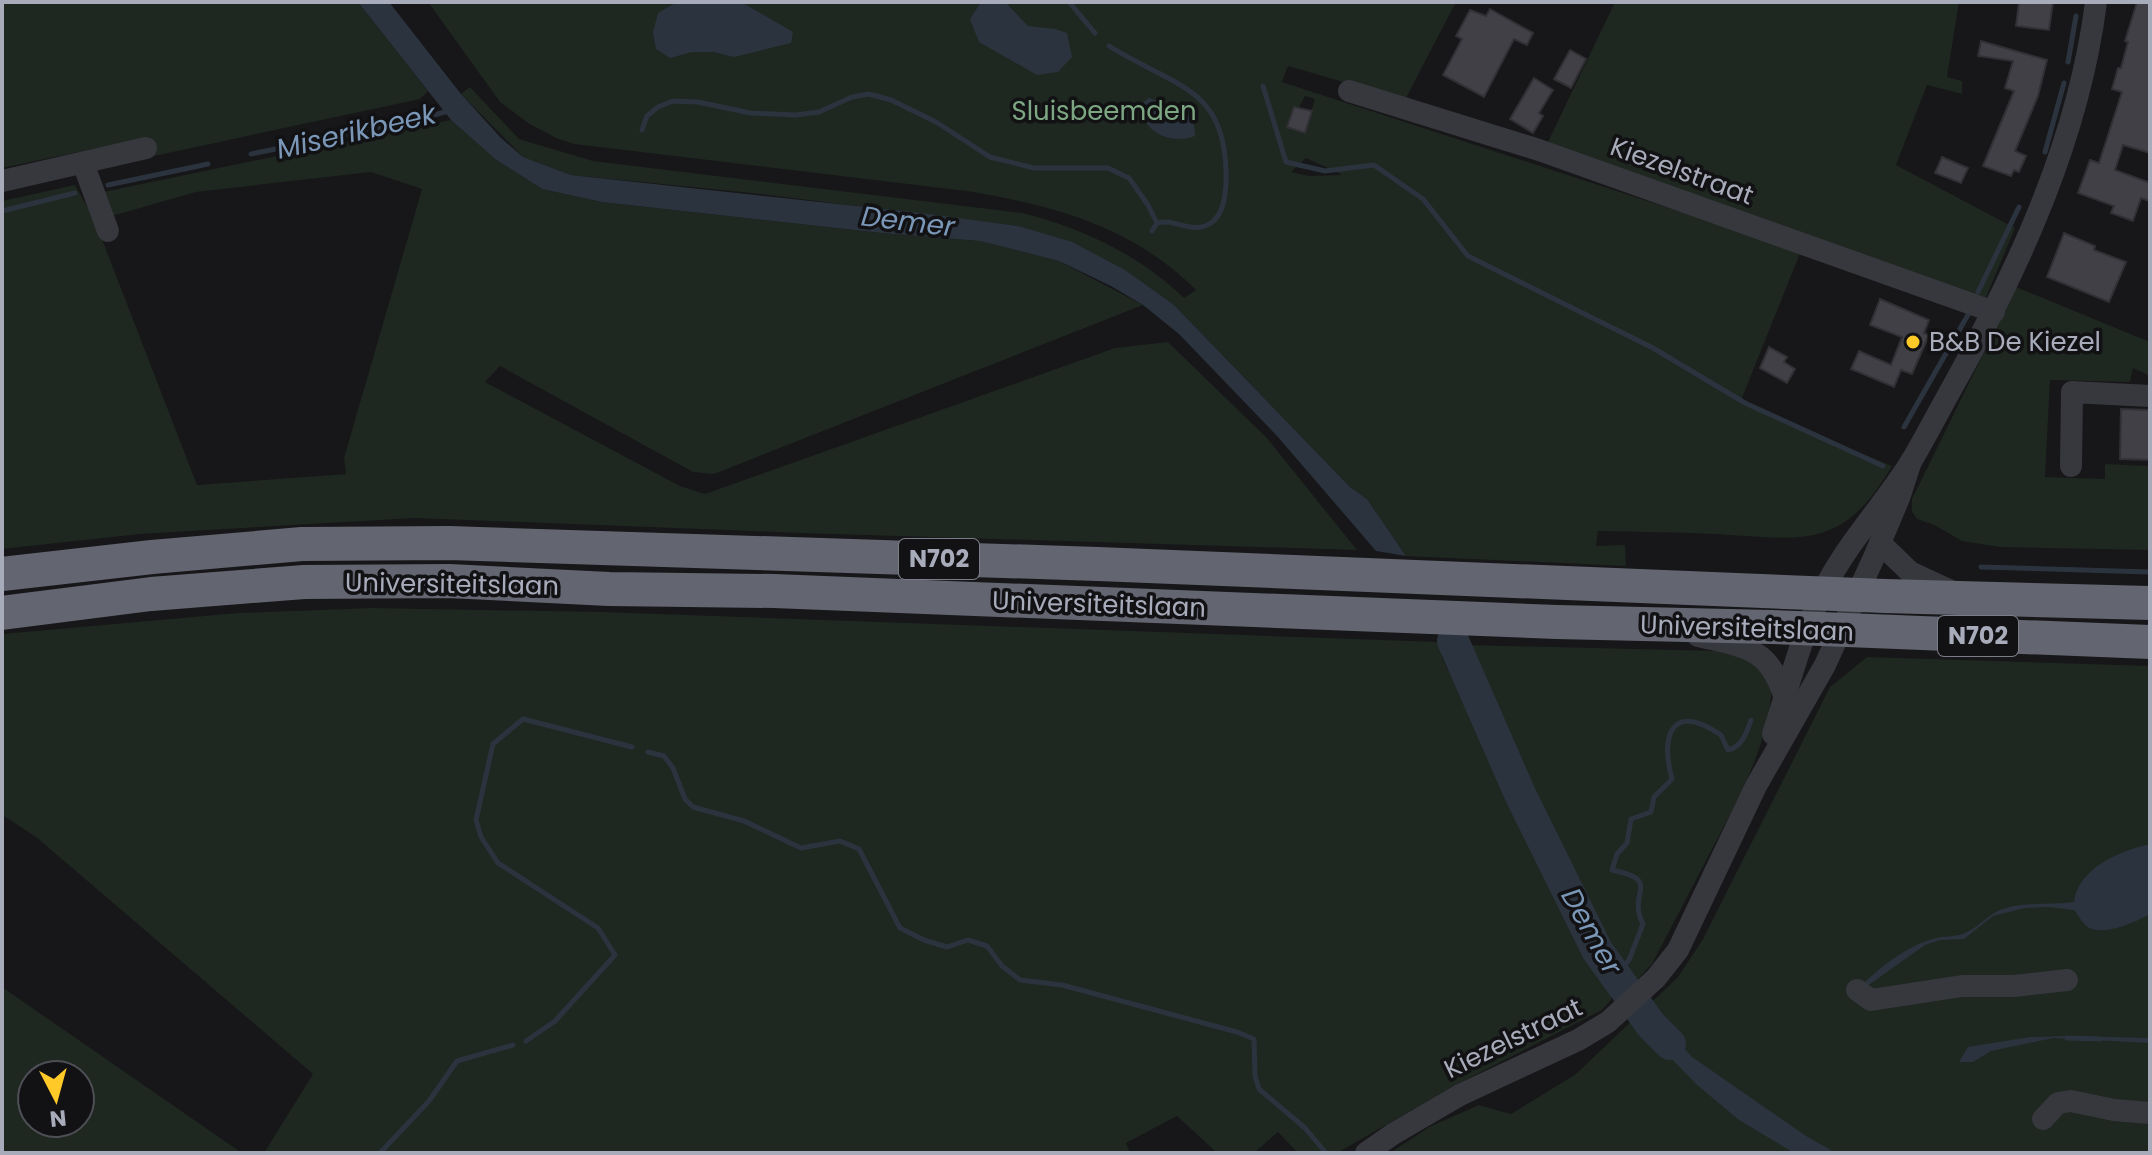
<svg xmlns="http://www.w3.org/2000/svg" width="2152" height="1155" font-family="Poppins,sans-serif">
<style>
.green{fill:#1e2720;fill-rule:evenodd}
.water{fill:#2b343e}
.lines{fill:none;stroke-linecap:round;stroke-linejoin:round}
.stream{stroke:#2b343e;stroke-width:5}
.river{stroke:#2b343e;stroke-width:32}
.building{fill:#404046;stroke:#313035;stroke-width:2}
.minor{stroke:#37383e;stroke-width:22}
.highway{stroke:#636570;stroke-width:34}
.poi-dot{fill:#ffc928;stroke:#121114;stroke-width:3}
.labels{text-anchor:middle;stroke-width:7;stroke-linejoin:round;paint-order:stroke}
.shield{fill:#121114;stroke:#7a7d88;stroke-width:2}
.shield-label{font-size:24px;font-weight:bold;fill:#a7abba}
.park-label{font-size:26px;fill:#7da783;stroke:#121114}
.street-label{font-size:26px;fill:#a7abba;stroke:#121114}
.poi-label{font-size:26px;fill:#a7abba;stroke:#121114;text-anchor:start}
.water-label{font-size:28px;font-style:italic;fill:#7b97b8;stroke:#121114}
</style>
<rect width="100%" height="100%" fill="#171619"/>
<g class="green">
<polygon points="2,2 358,2 428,91 420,99 154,156 150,137 2,168"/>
<path d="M 428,2 L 1456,2 L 1405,100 L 1288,66 L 1282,82 L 1801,251 L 1740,403 L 1892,466 C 1842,552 1802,539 1714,534 C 1675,532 1636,532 1598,531 L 1596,546 L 1625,545 L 1626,566 L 1406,556 L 1367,499 L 1350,487 L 1174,305 L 1018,226 L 752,193 L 571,175 L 523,157 L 461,94 L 470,87 L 519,139 L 593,161 L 1023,213 C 1082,228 1140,255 1184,298 L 1196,290 C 1134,228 1058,207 974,192 L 574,144 L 556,138 L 528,123 L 500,102 ZM 1305,96 L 1315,99 L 1304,134 L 1290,125 ZM 1306,158 L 1341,174 L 1341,175 L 1310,176 L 1291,172 Z"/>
<polygon points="1615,2 1959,2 1947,77 1962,81 1962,94 1927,85 1896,165 2015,228 1985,300 1546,146"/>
<polygon points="451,120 495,159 542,189 602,202 882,233 980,241 1059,261 1143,305 714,474 693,472 500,366 485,382 680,486 705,494 1115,348 1168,342 1267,438 1357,550 800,533 415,518 140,534 2,549 2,201 75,185 95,221 197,485 346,474 344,458 422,189 371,172 196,192 112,216 103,192"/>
<polygon points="2016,287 2150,342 2150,376 2133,368 2130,382 2050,380 2045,477 2105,479 2105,464 2150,466 2150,550 2000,547 1962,541 1934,525 1917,519 1912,512 1912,499"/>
<polygon points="371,608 603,612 1439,642 1443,660 1568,914 1598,970 1612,991 1611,1000 1602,1010 1452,1087 1337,1153 1298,1153 1278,1132 1254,1153 1217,1153 1177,1116 1126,1143 1130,1153 264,1153 313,1074 36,837 2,815 2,634 238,613"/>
<path d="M 1468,645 L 1718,651 L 1748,659 L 1772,682 C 1771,743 1736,803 1709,855 C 1690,891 1671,928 1652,964 L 1637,980 L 1617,965 L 1607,951 Z"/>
<polygon points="1867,657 2150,666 2150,1153 1390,1153 1429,1127 1479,1105 1511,1114 1576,1074 1678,977 1703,939 1830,687"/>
<path d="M 2,987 L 242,1153 L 2,1153 ZM 32,1075 L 80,1075 L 80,1123 L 32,1123 Z"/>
</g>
<g class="water">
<polygon points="358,2 389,2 461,94 501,138 523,157 571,175 921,213 1018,226 1072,242 1125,270 1174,305 1350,487 1367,499 1406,556 1376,551 1278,437 1179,334 1143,305 1111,286 1059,261 980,241 882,233 602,202 542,189 495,159 451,120"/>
<polygon points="677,2 741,2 793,32 791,43 734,57 714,52 692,52 670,58 656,49 653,32 658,13"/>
<polygon points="981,2 1005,2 1028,26 1055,29 1067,33 1072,57 1058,72 1037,75 979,42 970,19"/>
<path d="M 1149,98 C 1170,106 1196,108 1195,136 C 1170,145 1142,132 1140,105 Z"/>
<path d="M 2150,844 L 2150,914 C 2136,922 2101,938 2086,926 C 2082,922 2078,915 2074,910 L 2048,907 L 2025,908 L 1993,916 L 1964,939 L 1940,940 L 1925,945 L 1863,989 L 1861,986 C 1880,967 1907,946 1933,939 C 1946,935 1957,938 1969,931 C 1982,924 1990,912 2006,908 C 2028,902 2051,905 2074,902 C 2078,868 2120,851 2150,844 Z"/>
<polygon points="1648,1008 1692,1057 1806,1136 1836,1153 1794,1153 1739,1120 1696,1084 1665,1052 1639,1017"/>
<polygon points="2072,1036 2146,1038 2150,1038 2150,1043 2053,1038 1991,1051 1973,1062 1959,1062 1968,1047 2030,1037"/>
</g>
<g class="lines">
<g class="stream">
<polyline points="1069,2 1095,33"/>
<path d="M 1109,46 C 1178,89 1229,87 1226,184 C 1225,200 1222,220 1205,226 C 1188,232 1173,218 1157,223 L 1152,231"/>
<polyline points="2068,62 2076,16"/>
<polyline points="1263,86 1286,162 1325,171 1374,165 1423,199 1468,256 1653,348 1745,403 1883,466"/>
<polyline points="642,130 647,116 658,107 673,101 698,102 750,113 796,115 819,112 852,97 869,94 891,100 936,122 990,157 1034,168 1108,168 1129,178 1148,205 1157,223"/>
<polyline points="2045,152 2064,83"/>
<polyline points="251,154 403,123 449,111"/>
<polyline points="108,185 208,164"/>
<polyline points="2,211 75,193"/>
<polyline points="1978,292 2019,207"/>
<polyline points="1904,427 1969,313"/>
<polyline points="1981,567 2150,572"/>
<polyline points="648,752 664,756 673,768 685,799 693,807 744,821 801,848 840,841 859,849 900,928 924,940 947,947 968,940 987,946 1002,966 1020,980 1062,985 1237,1032 1254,1039 1255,1076 1259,1089 1305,1128 1326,1153"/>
<path d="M 1615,975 L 1629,960 L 1643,924 C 1626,891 1664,881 1612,870 L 1617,854 L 1627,843 L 1631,819 L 1651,812 L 1654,797 L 1672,779 C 1660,734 1672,702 1721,735 L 1728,750 C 1742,747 1747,732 1751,720"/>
<polyline points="2067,1038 2101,1039"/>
<polyline points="526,1041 555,1021 615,955 598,928 498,863 481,837 476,820 493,744 523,719 632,747"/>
<polyline points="380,1153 429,1101 457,1061 513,1045"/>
</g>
<polyline class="river" points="1453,641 1520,794 1597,950 1651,1025 1670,1044"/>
</g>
<g class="building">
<polygon points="2019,2 2053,2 2049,30 2016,26"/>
<polygon points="2137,2 2150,2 2150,153 2123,145 2115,170 2150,183 2150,201 2141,198 2133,221 2111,213 2114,206 2078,193 2090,160 2099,163 2122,92 2112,89 2118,68 2121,68 2128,42 2125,41"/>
<polygon points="1490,9 1533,33 1527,45 1514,39 1484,97 1443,75 1462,39 1456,36 1470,10 1486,16"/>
<polygon points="1981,41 2047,60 2038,96 2015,151 2026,156 2019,172 2014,170 2011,176 1983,166 2014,91 2005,88 2013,61 1978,56"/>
<polygon points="1570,50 1586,59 1571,88 1554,79"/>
<polygon points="1534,78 1553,90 1539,113 1543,116 1533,133 1510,119"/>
<polygon points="1294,107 1312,111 1305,133 1287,127"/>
<polygon points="1942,157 1968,168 1961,183 1935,173"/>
<polygon points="2064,233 2095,246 2094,250 2126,262 2109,302 2047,277"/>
<polygon points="1880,299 1929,320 1924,333 1929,335 1912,374 1901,370 1894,387 1851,369 1859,351 1891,365 1902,337 1870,325"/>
<polygon points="1769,347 1787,357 1784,362 1795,369 1787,383 1760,368"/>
<polygon points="2121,409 2150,410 2150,460 2120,459"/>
</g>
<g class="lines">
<g class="minor">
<polyline points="1349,91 1539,150 1994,312"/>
<polyline points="83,163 108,231"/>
<polyline points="2,181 146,148"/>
<polyline points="2071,466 2072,392 2150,396"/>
<polyline points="1880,543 1910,572 1951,591"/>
<path d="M 1698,636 C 1745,647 1770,647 1785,699"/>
<path d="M 1773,734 C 1789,686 1801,636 1823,591 C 1847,543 1884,505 1912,460 C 1926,436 1939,411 1953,386 C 2019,268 2079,138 2096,2"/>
<polyline points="1857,990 1871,1000 1962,986 2014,986 2067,980"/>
<polyline points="2043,1119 2058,1103 2071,1101 2114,1110 2150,1113"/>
<polyline points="1366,1153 1393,1134 1460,1095 1578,1040 1608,1022 1656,978 1678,950 1756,786 1825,665 1875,555 1899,498 1911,461"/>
</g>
<g class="highway">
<polyline points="2,574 152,557 302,544 449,543 1098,564 1885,596 2150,603"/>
<polyline points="2,613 151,594 304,582 449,581 609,589 774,591 1557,622 1771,627 2150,642"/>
</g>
</g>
<circle class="poi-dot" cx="1913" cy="342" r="8"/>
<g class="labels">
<g class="shield">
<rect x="899" y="539" width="80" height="40" rx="6"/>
<rect x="1938" y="616" width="80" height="40" rx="6"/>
</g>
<g class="shield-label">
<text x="939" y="567">N702</text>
<text x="1978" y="644">N702</text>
</g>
<g class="park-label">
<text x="1104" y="120">Sluisbeemden</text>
</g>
<g class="street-label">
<text transform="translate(1682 171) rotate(20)" y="9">Kiezelstraat</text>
<text transform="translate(452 584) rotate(1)" y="9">Universiteitslaan</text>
<text transform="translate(1099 604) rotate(2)" y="9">Universiteitslaan</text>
<text transform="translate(1747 628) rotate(2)" y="9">Universiteitslaan</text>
<text transform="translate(1513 1038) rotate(-26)" y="9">Kiezelstraat</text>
</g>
<g class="poi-label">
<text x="1929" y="351">B&amp;B De Kiezel</text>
</g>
<g class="water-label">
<text transform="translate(356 131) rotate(-13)" y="10">Miserikbeek</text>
<text transform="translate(908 221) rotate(7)" y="10">Demer</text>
<text transform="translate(1592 931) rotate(61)" y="10">Demer</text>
</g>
</g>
<rect width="2152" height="1155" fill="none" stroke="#a7abba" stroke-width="8"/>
<g transform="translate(56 1099) rotate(174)"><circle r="38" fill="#121114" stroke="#4e4f56" stroke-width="2"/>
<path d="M0-6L14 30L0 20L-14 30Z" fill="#ffc928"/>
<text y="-12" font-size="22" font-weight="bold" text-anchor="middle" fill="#a7abba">N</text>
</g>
</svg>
